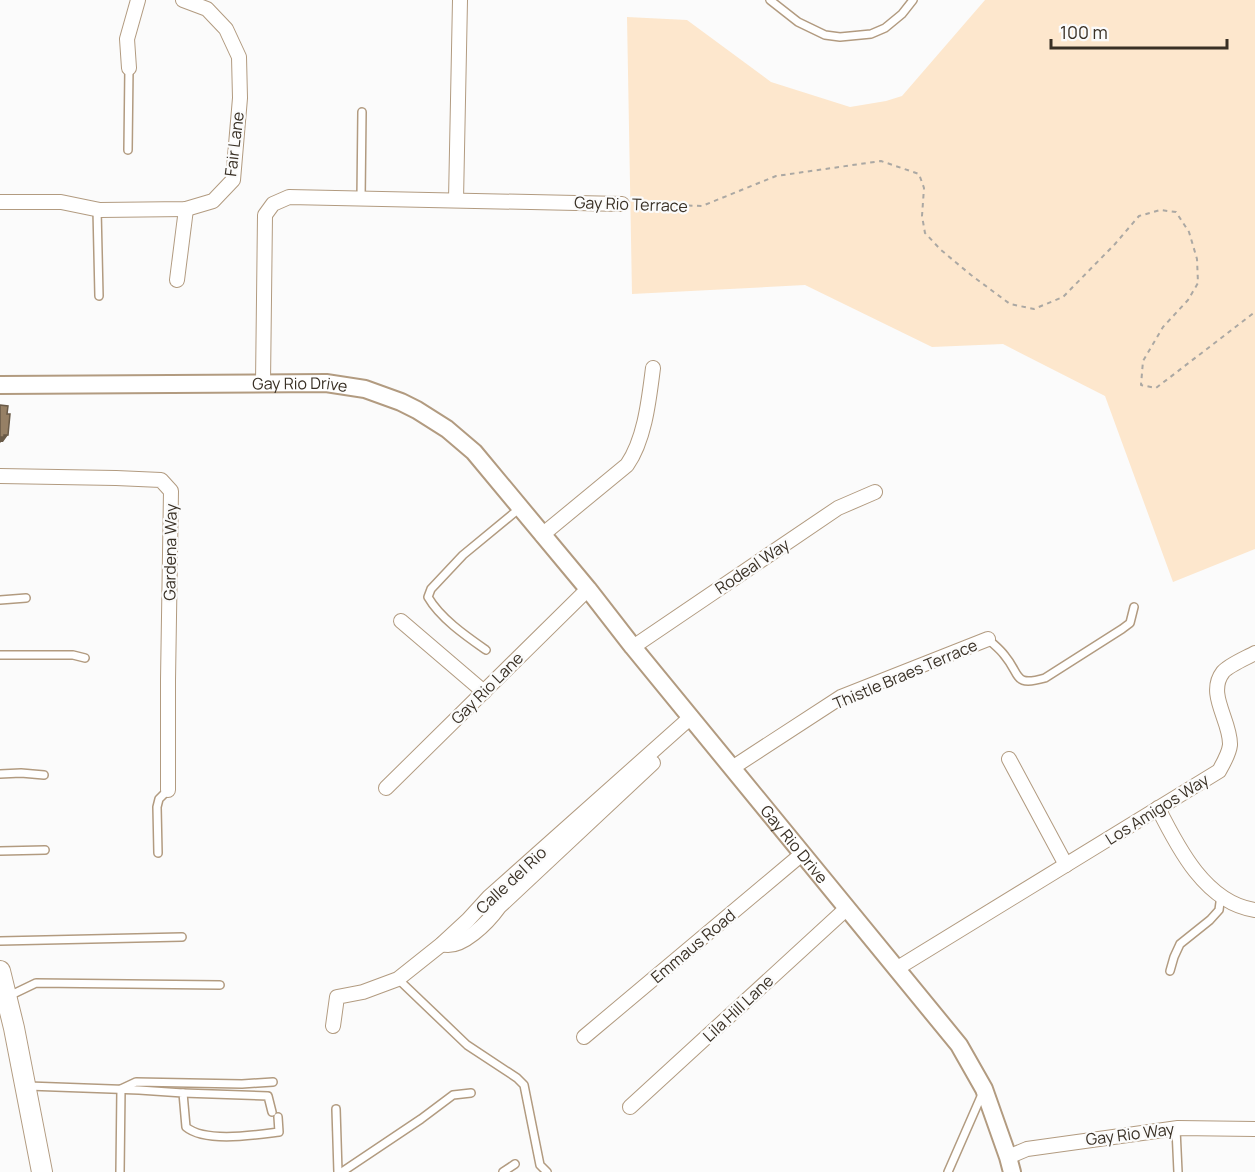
<svg xmlns="http://www.w3.org/2000/svg" width="1255" height="1172" font-family="Manrope,sans-serif">
<style>
.green{fill:#fde7cd}
.lines{fill:none;stroke-linecap:round;stroke-linejoin:round}
.service-casing{stroke:#b29b80;stroke-width:10}
.minor-casing{stroke:#b29b80;stroke-width:16}
.tertiary-casing{stroke:#b29b80;stroke-width:20}
.secondary-casing{stroke:#b29b80;stroke-width:22}
.path{stroke:#aba8a3;stroke-width:2;stroke-dasharray:4.5 4.5;stroke-linecap:butt}
.service{stroke:#fff;stroke-width:7}
.minor{stroke:#fff;stroke-width:14}
.tertiary{stroke:#fff;stroke-width:16}
.secondary{stroke:#fff;stroke-width:20}
.shaded-wall{fill:#695a47}
.building{fill:#968065;stroke:#695a47;stroke-width:1.5}
.labels{text-anchor:middle;stroke-width:4.5;stroke-linejoin:round;paint-order:stroke}
.street-label{font-size:16px;fill:#393025;stroke:#fbfbfb}
</style>
<rect width="100%" height="100%" fill="#fbfbfb"/>
<polygon class="green" points="985,0 1255,0 1255,549 1173,582 1105,396 1003,344 932,347 805,285 632,294 627,17 687,20 771,82 850,107 886,101 902,96"/>
<g class="lines">
<g class="service-casing">
<g id="service">
<polyline points="770,0 798,22 825,35 840,37 871,34 885,28 902,14 913,0"/>
<polyline points="128,150 129,68"/>
<polyline points="361,198 362,112"/>
<polyline points="97,209 99,296"/>
<polyline points="0,600 26,598"/>
<path d="M 988,639 C 993,644 1000,649 1005,656 C 1021,675 1013,687 1045,678 L 1122,629 L 1130,623 L 1134,607"/>
<path d="M 486,650 C 466,636 440,618 428,597 L 431,589 L 463,555 L 520,508"/>
<polyline points="0,655 73,655 85,658"/>
<polyline points="0,774 21,773 44,775"/>
<polyline points="0,851 45,850"/>
<polyline points="158,853 157,807 159,799 168,790"/>
<polyline points="0,941 182,937"/>
<polyline points="1170,971 1174,957 1180,944 1210,920 1219,910 1221,895"/>
<polyline points="398,979 467,1045 517,1078 524,1085 540,1165 547,1172"/>
<polyline points="9,996 36,983 220,985"/>
<path d="M 28,1086 L 139,1090 L 183,1093 L 186,1127 C 205,1143 255,1135 279,1132 L 278,1117"/>
<polyline points="183,1093 268,1096 272,1112"/>
<polyline points="336,1109 338,1172"/>
<polyline points="1176,1129 1178,1172"/>
<polyline points="120,1172 121,1089 136,1082 242,1084 273,1082"/>
<polyline points="342,1172 421,1119 453,1095 471,1093"/>
<polyline points="503,1172 515,1164"/>
<polyline points="948,1172 983,1092"/>
</g>
</g>
<g class="minor-casing">
<g id="minor">
<polyline points="129,68 127,39 138,0"/>
<polyline points="456,200 460,0"/>
<polyline points="0,202 61,202 100,210 186,209 213,201 233,180 240,98 239,57 226,29 207,9 183,0"/>
<polyline points="177,280 186,209"/>
<polyline points="263,383 265,215 273,204 289,197 622,204"/>
<polyline points="0,476 116,478 161,480 171,491 168,680 168,790"/>
<path d="M 542,535 L 627,465 C 645,439 649,399 653,368"/>
<polyline points="401,621 484,692"/>
<polyline points="633,647 838,508 875,492"/>
<polyline points="1009,759 1066,865"/>
<polyline points="732,768 841,697 988,639"/>
<polyline points="386,788 588,589"/>
<path d="M 1158,808 C 1178,848 1206,903 1255,910"/>
<path d="M 442,944 C 461,951 489,921 499,907 L 653,763"/>
<path d="M 896,969 L 1219,771 C 1224,762 1229,754 1230,745 C 1231,721 1206,694 1223,672 C 1229,665 1246,658 1255,653"/>
<polyline points="333,1026 337,997 363,992 398,979 442,944 468,920 489,897 691,717"/>
<polyline points="584,1037 802,854"/>
<polyline points="630,1107 846,909"/>
<polyline points="1008,1157 1027,1149 1178,1128 1255,1129"/>
</g>
</g>
<g class="tertiary-casing">
<g id="tertiary">
<path id="s1" d="M 0,385 L 326,383 L 365,389 L 401,402 L 417,410 L 447,429 L 474,452 L 588,589 L 633,647 L 959,1045 L 984,1089 L 1008,1157 L 1012,1172"/>
</g>
</g>
<g class="secondary-casing">
<polyline id="secondary" points="0,971 14,1028 42,1172"/>
</g>
<polyline class="path" points="634,204 702,206 776,176 881,161 919,174 924,188 922,216 925,233 941,250 971,275 1010,304 1034,309 1063,297 1115,244 1139,216 1160,210 1176,212 1189,232 1197,259 1198,283 1188,300 1163,327 1143,361 1141,385 1156,388 1255,312"/>
<use href="#service" class="service"/>
<use href="#minor" class="minor"/>
<use href="#tertiary" class="tertiary"/>
<use href="#secondary" class="secondary"/>
</g>
<polygon class="shaded-wall" points="4,435 8,435 3,442 1,442 0,443 0,437"/>
<polygon class="building" points="0,405 8,406 7,414 10,414 8,435 4,435 4,437 0,437"/>
<g class="labels">
<g class="street-label">
<text transform="translate(234 144) rotate(-83)" y="6">Fair Lane</text>
<text transform="translate(631 204) rotate(2)" y="6">Gay Rio Terrace</text>
<text dy="6" stroke="none"><textPath href="#s1" startOffset="300">Gay Rio Drive</textPath></text>
<text transform="translate(170 552) rotate(-89)" y="6">Gardena Way</text>
<text transform="translate(752 566) rotate(-34)" y="6">Rodeal Way</text>
<text transform="translate(905 674) rotate(-23)" y="6">Thistle Braes Terrace</text>
<text transform="translate(487 688) rotate(-45)" y="6">Gay Rio Lane</text>
<text transform="translate(1157 809) rotate(-32)" y="6">Los Amigos Way</text>
<text dy="6" stroke="none"><textPath href="#s1" startOffset="999">Gay Rio Drive</textPath></text>
<text transform="translate(511 880) rotate(-43)" y="6">Calle del Rio</text>
<text transform="translate(693 946) rotate(-40)" y="6">Emmaus Road</text>
<text transform="translate(738 1008) rotate(-43)" y="6">Lila Hill Lane</text>
<text transform="translate(1130 1134) rotate(-7)" y="6">Gay Rio Way</text>
</g>
</g>
<path d="M1051 39v9h176v-9" fill="none" stroke="#393025" stroke-width="3"/>
<text x="1060" y="39" font-size="18" fill="#393025" stroke="#fbfbfb" stroke-width="4.5" paint-order="stroke">100 m</text>
</svg>
